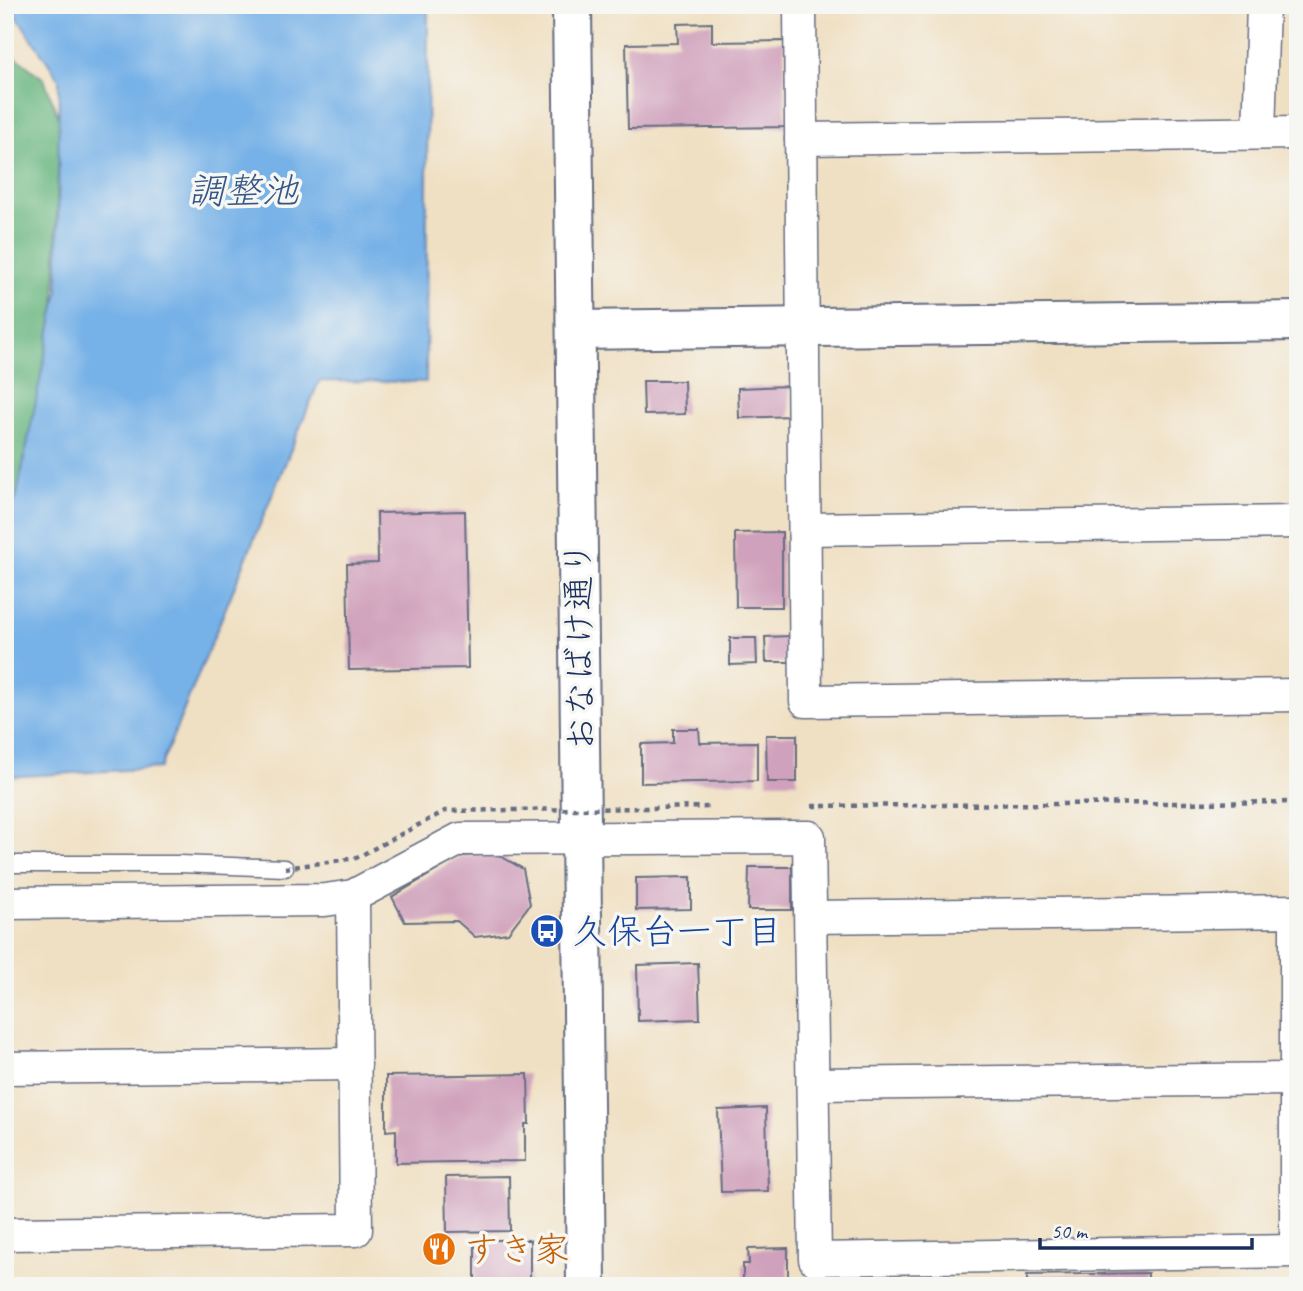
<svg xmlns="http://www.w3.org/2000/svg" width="1303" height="1291" font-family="Caveat,'Klee One',sans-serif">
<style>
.forest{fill:#67b57e;stroke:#41726e;stroke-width:2}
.water{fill:#76b1e7;stroke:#4870a2;stroke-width:2}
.building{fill:#d0a1bc}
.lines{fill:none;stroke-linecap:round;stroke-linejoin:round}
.service-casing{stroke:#666d81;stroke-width:19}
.minor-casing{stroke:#666d81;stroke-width:35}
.tertiary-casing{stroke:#666d81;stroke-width:42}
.primary-casing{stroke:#666d81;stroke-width:42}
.path{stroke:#666d81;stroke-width:4.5;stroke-dasharray:5 5;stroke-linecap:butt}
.service{stroke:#fff;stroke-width:16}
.minor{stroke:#fff;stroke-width:32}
.tertiary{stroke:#fff;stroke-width:38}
.primary{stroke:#fff;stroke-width:38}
.path-bridge{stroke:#666d81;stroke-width:4.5;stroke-dasharray:5 5;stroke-linecap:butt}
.labels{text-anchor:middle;stroke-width:7;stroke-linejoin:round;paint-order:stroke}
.street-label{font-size:35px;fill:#1b2f5e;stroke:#f6f6f2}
.transit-label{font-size:35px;fill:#164399;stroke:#f6f6f2;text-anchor:start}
.food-label{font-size:35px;fill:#c56008;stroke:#f6f6f2;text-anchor:start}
.water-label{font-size:37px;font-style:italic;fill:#365687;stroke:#f6f6f2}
</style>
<rect width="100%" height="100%" fill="#f6f6f2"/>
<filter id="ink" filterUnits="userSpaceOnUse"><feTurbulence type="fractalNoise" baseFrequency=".0143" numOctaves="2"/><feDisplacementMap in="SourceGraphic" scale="14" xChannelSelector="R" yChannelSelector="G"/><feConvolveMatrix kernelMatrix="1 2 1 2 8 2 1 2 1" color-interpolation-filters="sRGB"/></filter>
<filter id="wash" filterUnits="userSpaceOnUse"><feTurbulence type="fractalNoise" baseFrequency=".00686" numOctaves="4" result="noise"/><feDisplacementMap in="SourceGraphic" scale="28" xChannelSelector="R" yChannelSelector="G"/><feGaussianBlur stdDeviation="1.57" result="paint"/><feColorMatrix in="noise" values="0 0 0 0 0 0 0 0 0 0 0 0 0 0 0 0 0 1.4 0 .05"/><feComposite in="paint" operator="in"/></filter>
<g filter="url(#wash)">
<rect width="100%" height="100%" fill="#f0e0c3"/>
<polygon class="forest" points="5,49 44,79 59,118 55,305 16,500 5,514"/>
<polygon class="water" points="9,5 428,5 426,382 319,381 160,768 5,777 5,514 16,500 58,292 59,79"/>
<g id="blocks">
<g class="building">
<polygon points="712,23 712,42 784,41 786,127 628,129 626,44 678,43 677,24"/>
<polygon points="643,381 684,381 685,414 644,415"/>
<polygon points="789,386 790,416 739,418 738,388"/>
<polygon points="465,511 468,668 349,670 347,564 378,563 377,513"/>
<polygon points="782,532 782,607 736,607 735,533"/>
<polygon points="791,636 792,662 766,662 765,637"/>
<polygon points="730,638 756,638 757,664 730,665"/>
<polygon points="673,729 699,729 700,743 757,742 757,781 641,783 641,744 673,743"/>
<polygon points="766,735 797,735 797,782 767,782"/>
<polygon points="497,854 523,869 530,904 508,933 475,937 457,921 405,922 392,897 461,856"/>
<polygon points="749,867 792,867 792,910 748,910"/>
<polygon points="691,877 691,909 636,910 636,878"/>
<polygon points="698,963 700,1019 638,1021 637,965"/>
<polygon points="528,1074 529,1124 525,1124 525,1161 396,1163 396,1130 386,1131 386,1076"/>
<polygon points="766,1108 768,1191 721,1192 718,1110"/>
<polygon points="509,1176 510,1231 447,1232 446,1177"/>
<polygon points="475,1240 530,1240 530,1283 503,1286 503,1283 475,1283"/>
<polygon points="788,1248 788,1286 743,1286 743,1264 749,1264 748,1249"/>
<polygon points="1148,1273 1148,1286 1027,1286 1027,1275"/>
</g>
</g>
</g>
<g filter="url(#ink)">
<use href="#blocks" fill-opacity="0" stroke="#666d81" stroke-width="2"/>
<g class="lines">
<g class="service-casing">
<polyline id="service" points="5,864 180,864 285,868"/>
</g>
<g class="minor-casing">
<g id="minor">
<polyline points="800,5 806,701 1298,695"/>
<polyline points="1259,133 1263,5"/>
<polyline points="801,139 1298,133"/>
<polyline points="805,529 1298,522"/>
<polyline points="5,903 325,900 353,896 460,839 809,837 815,1259 1298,1251"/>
<polyline points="811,917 1296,911 1296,1251"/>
<polyline points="5,1068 355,1064"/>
<polyline points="813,1084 1296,1079"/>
<polyline points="5,1234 356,1230 353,896"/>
</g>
</g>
<g class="tertiary-casing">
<polyline id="tertiary" points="576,330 1298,321"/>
</g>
<g class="primary-casing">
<polyline id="primary" points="572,5 586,1286"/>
</g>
<polyline class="path" points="812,806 1298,802"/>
<use href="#service" class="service"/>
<use href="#minor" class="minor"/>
<use href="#tertiary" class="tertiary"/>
<use href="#primary" class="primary"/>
<polyline class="path-bridge" points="285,868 356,858 445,811 712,807"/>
</g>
</g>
<defs>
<g id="bus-disc" transform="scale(1.75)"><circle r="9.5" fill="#1a4fb4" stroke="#f6f6f2"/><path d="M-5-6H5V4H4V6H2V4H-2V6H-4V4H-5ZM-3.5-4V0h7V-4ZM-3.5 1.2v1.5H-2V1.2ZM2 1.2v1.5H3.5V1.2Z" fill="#fff"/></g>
<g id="restaurant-disc" transform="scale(1.75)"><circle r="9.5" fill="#e8710a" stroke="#f6f6f2"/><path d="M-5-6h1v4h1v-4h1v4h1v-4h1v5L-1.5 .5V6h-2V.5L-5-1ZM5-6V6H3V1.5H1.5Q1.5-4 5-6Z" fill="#fff"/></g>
</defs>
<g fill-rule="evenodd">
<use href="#bus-disc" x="547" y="931"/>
<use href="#restaurant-disc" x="439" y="1249"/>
</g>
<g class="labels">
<g class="street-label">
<text transform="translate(579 646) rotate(-91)" y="12">おなばけ通り</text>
</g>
<g class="transit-label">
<text x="572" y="943">久保台一丁目</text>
</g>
<g class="food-label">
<text x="464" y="1261">すき家</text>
</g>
<g class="water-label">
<text x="243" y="203">調整池</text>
</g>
</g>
<rect width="1303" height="1291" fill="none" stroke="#f6f6f2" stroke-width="28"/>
<path d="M1040 1238v10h212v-10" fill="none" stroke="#1b2f5e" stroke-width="3.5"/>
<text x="1051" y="1238" font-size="21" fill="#1b2f5e" stroke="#f6f6f2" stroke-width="5" paint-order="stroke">50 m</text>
</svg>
